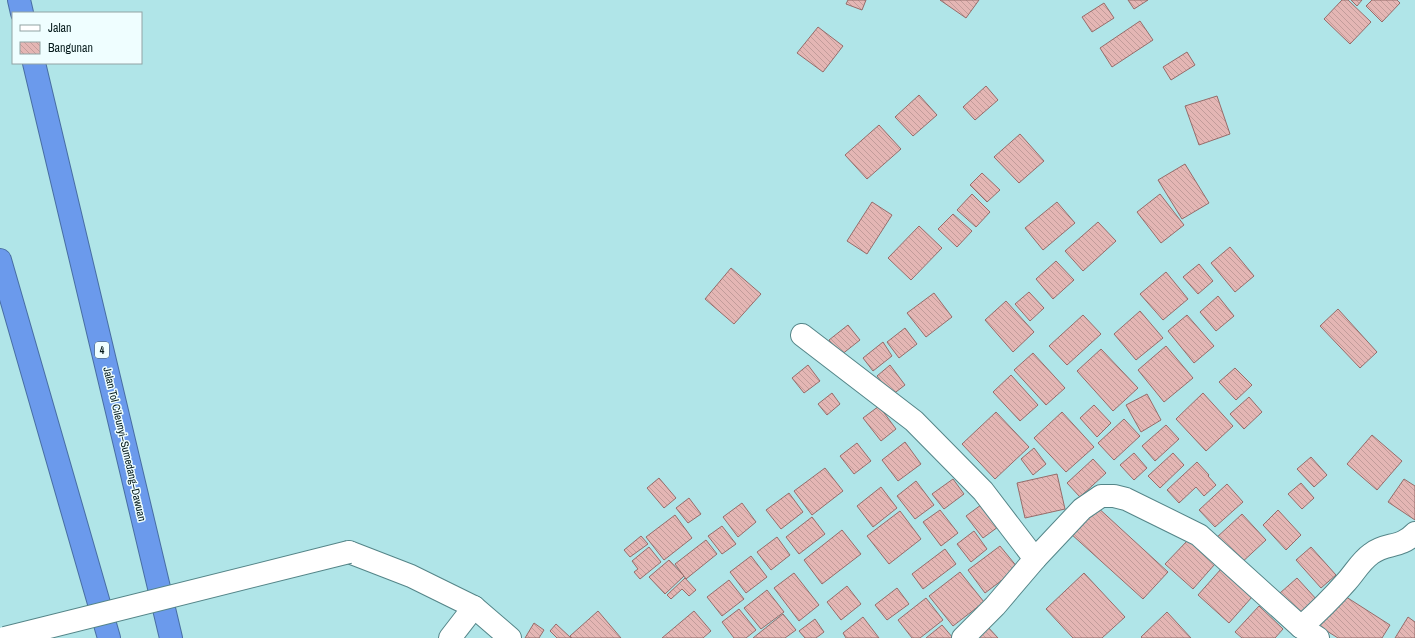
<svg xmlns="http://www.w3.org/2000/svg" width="1415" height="638" font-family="'Archivo Narrow',sans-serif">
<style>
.building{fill:url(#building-back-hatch);stroke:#956c6a}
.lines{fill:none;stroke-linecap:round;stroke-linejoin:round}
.minor-casing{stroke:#548588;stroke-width:24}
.highway-casing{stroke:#486ea3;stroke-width:24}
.minor{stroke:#fff;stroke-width:22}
.highway{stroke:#6b9aec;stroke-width:22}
.minor-bridge-casing{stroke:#548588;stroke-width:24;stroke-linecap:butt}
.minor-bridge{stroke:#fff;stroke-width:22}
.labels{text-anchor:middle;stroke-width:3;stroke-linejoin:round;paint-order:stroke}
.shield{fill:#effeff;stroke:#4c5f60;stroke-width:1}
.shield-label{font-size:10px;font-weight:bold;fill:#061b1c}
.street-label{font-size:11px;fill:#061b1c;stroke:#effeff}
</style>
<defs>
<pattern id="building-back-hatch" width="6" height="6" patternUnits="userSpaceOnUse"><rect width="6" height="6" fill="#e4b6b4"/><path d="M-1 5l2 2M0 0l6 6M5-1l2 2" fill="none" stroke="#c29c9a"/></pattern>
</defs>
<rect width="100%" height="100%" fill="#b0e5e8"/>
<g class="building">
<polygon points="848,0 866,0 862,10 846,4"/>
<polygon points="940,0 979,0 966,18"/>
<polygon points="1128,0 1148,0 1134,9"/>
<polygon points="1342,0 1348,0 1371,22 1350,44 1324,19"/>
<polygon points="1351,0 1362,0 1357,6"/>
<polygon points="1372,0 1397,0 1400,3 1382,22 1366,6"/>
<polygon points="1104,3 1114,18 1092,32 1082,17"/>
<polygon points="1140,21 1153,40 1112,67 1100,48"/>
<polygon points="818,27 843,46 823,72 797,53"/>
<polygon points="1187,52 1195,65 1171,80 1163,67"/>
<polygon points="986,86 998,100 975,120 963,107"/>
<polygon points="919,95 937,115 913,136 895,117"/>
<polygon points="1217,96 1230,134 1199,145 1185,106"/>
<polygon points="879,125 901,149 867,179 845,155"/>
<polygon points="1020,134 1044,161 1019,183 994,157"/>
<polygon points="1185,164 1209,203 1182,219 1158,180"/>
<polygon points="982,173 1000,190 987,202 970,185"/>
<polygon points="972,194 990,212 976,227 957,210"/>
<polygon points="1160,194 1184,225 1161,243 1137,212"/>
<polygon points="872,202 892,215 867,254 847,241"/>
<polygon points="1057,202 1075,223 1043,250 1025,228"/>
<polygon points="953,214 972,231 957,247 938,229"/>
<polygon points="1098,222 1116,241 1083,271 1065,251"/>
<polygon points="919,226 942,248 911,280 888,258"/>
<polygon points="1230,247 1254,276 1235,292 1211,263"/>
<polygon points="1056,261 1074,280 1053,299 1036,279"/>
<polygon points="1199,264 1213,281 1198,294 1183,277"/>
<polygon points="731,268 761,294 734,324 705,299"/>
<polygon points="1166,272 1188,299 1163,320 1140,294"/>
<polygon points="1029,292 1044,308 1030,321 1015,304"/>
<polygon points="934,293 952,317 926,337 907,313"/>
<polygon points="1218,296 1234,316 1216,331 1200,312"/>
<polygon points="1006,301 1034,332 1013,352 985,320"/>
<polygon points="1338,309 1377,352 1360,368 1320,326"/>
<polygon points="1140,311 1163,338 1136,360 1114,334"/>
<polygon points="1083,315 1101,334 1067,365 1049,346"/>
<polygon points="1187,315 1214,346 1194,363 1168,331"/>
<polygon points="848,325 860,340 841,355 829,340"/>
<polygon points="905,328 917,344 899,358 887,342"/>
<polygon points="883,342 892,356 873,371 863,358"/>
<polygon points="1166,346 1193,378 1164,402 1138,370"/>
<polygon points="1101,349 1138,388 1113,411 1077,371"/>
<polygon points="1033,353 1065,388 1046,405 1014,370"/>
<polygon points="808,365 820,381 804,393 792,378"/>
<polygon points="890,365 905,385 892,395 877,376"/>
<polygon points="1235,368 1252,385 1236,400 1219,382"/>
<polygon points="1011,375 1038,405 1020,421 993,392"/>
<polygon points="832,393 840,404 827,415 818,404"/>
<polygon points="1203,393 1233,426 1206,451 1176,419"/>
<polygon points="1147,394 1161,420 1141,432 1126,405"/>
<polygon points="1249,397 1262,412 1244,429 1230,414"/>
<polygon points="1094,405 1111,423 1097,437 1080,418"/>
<polygon points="879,406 896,429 881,441 863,418"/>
<polygon points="996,412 1029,447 995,479 962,444"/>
<polygon points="1062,412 1094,447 1066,472 1034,438"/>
<polygon points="1124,419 1140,436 1114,460 1098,443"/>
<polygon points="1166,425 1179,439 1155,461 1142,446"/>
<polygon points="1372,435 1402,461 1377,490 1347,464"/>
<polygon points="905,442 921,464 898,481 882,460"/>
<polygon points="857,443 871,461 854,474 840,456"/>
<polygon points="1034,448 1046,464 1033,475 1021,459"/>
<polygon points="1134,453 1147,468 1134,480 1120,465"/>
<polygon points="1173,453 1184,465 1160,488 1148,476"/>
<polygon points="1311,457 1327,475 1314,487 1297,469"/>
<polygon points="1093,459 1106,473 1080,497 1067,483"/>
<polygon points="1197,462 1209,475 1208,476 1216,485 1204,496 1196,487 1179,503 1167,490"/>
<polygon points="825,468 843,491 812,515 794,491"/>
<polygon points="1057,474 1065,509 1025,518 1017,483"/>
<polygon points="659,478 676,498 664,508 647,488"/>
<polygon points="953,479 964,494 944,509 932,494"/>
<polygon points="1404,479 1415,486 1415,520 1388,502"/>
<polygon points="916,481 934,505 915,519 897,496"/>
<polygon points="1301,483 1314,498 1302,509 1288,494"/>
<polygon points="1227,484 1243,502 1215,527 1199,510"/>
<polygon points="881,487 897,508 873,527 857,506"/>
<polygon points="789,493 803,512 781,529 766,510"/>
<polygon points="689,498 701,514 688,523 676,508"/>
<polygon points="985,502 1002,524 983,538 966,516"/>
<polygon points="742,503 756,522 738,537 723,517"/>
<polygon points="1095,505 1168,572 1143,599 1070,533"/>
<polygon points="940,510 958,533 941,546 923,522"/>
<polygon points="1278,510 1301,535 1286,550 1263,525"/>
<polygon points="900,511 921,539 889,564 867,536"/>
<polygon points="1242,514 1266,540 1239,565 1215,539"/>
<polygon points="675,515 692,538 664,560 646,537"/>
<polygon points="812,517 825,534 799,554 786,537"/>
<polygon points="722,526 736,544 722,554 708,536"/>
<polygon points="842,530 861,554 822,584 804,560"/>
<polygon points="974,531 987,549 971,562 957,544"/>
<polygon points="641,536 648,544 630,557 624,550"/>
<polygon points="777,537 790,555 771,570 757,552"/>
<polygon points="706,540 717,554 686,579 675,564"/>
<polygon points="1188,540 1215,564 1193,589 1165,564"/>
<polygon points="1000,546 1018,568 985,593 968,570"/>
<polygon points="649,547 661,562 640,579 634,572 638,569 632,561"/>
<polygon points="1311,547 1336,575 1321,588 1296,560"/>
<polygon points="945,549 956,564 923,589 912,574"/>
<polygon points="751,556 767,577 746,593 730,572"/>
<polygon points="669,560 684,576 665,594 649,577"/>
<polygon points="1221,569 1252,597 1229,623 1198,595"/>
<polygon points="960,572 984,602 953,626 929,596"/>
<polygon points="794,573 819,605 799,621 774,588"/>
<polygon points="1084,573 1125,617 1102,638 1073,638 1046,609"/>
<polygon points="685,578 696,590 689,596 682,589 671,599 667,595"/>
<polygon points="1297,578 1318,601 1301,616 1280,593"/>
<polygon points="729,580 744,599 722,616 707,597"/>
<polygon points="847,586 861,604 841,620 827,602"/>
<polygon points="897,588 909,604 887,620 875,605"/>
<polygon points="767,590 784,612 761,629 744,608"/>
<polygon points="1340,593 1390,625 1382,638 1338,638 1319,626"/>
<polygon points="926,598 943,620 920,638 912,638 898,620"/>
<polygon points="1259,606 1283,629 1275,638 1242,638 1235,632"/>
<polygon points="739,609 756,630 746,638 734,638 722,622"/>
<polygon points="598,611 621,638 572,638 570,636"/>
<polygon points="694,611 711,631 703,638 662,638"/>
<polygon points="1167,612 1191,638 1142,638 1141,637"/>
<polygon points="783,614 796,630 785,638 753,638"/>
<polygon points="863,617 879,638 846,638 843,633"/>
<polygon points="1408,617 1415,622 1415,638 1395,638"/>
<polygon points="815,619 824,632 816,638 805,638 799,631"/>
<polygon points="534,623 544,630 539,638 525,638"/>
<polygon points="556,624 571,638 557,638 550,631"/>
<polygon points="942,625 953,638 926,638"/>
<polygon points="987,626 998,638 975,638"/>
</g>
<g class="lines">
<g class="minor-casing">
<g id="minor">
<polyline points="802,335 914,421 983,491 1035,559"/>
<polyline points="349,552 411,576 474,607 510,638"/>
<path d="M 1301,627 C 1317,613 1332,598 1347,581 C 1355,572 1361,561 1371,554 C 1386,542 1400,549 1415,533"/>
<polyline points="450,638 474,607"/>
<polyline points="963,638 995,606 1035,559 1082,509 1101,496 1114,496 1126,499 1199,535 1301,627 1318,638"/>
</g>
</g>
<g class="highway-casing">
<g id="highway">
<polyline points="19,0 22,13"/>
<polyline points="34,63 171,638"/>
<polyline points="0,260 109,638"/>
</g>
</g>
<use href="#minor" class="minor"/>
<use href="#highway" class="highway"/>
<g class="minor-bridge-casing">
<polyline id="minor-bridge" points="5,638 349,552"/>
</g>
<use href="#minor-bridge" class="minor-bridge"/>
</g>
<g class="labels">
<rect class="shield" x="95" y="342" width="14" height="16" rx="3"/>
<g class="shield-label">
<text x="102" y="354">4</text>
</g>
<g class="street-label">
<text transform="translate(125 444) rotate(77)" y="4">Jalan Tol Cileunyi–Sumedang–Dawuan</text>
</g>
</g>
<rect x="12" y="12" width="130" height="52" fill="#effeff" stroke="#92a3a4"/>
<rect x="20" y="25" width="20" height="6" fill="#ffffff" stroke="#92a3a4"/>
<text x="48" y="32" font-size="12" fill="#061b1c">Jalan</text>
<rect x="20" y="42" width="20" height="12" fill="url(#building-back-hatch)" stroke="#92a3a4"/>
<text x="48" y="52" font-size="12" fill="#061b1c">Bangunan</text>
</svg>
